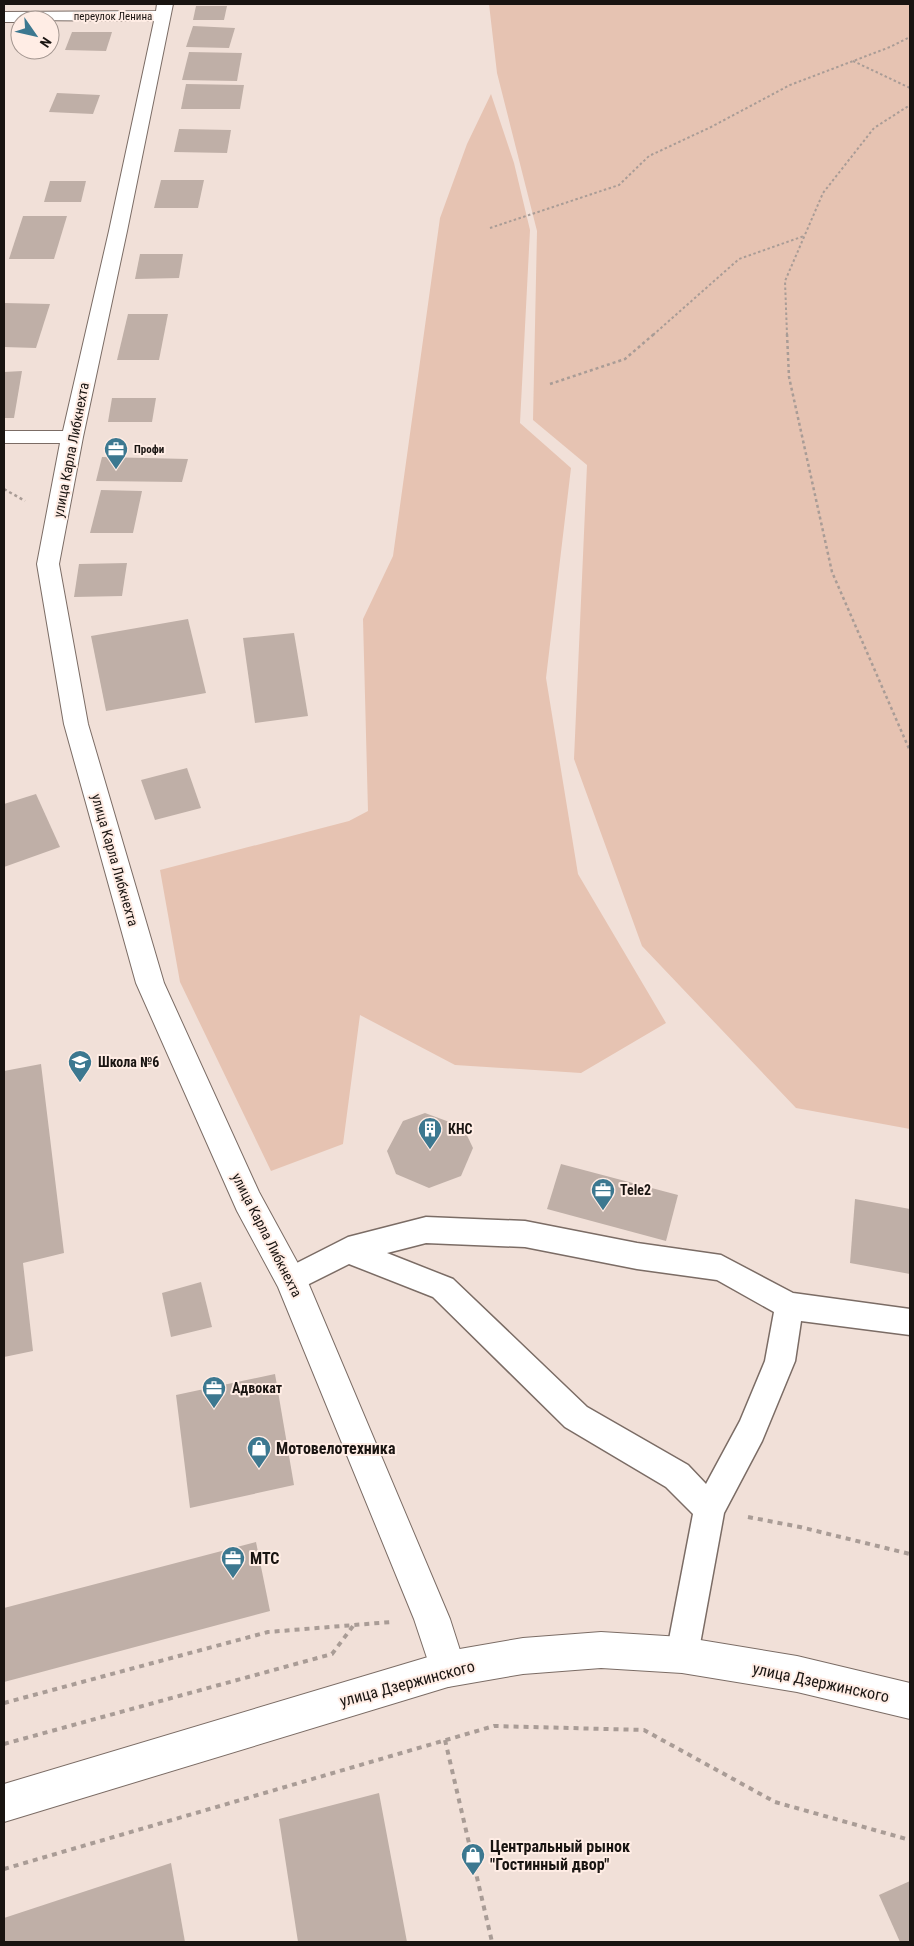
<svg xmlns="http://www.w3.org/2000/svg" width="914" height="1946" font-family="'Roboto Condensed',sans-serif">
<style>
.green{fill:#e6c3b2}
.building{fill:#bfafa7}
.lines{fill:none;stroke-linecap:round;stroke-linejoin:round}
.service-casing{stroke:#7b6c65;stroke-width:3}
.minor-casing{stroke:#7b6c65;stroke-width:2}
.secondary-casing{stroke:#7b6c65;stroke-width:2}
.path-far2{stroke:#a99c96;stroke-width:2;stroke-dasharray:2.5 2.5;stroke-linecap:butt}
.path-far1{stroke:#a99c96;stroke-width:2.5;stroke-dasharray:3 3;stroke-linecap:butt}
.path{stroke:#a99c96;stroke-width:4;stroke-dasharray:5 5;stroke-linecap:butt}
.service{fill:#fff;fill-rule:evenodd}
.minor{fill:#fff;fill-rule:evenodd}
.secondary{fill:#fff;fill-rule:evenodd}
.labels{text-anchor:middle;stroke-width:4;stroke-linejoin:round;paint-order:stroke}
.far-street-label{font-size:11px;fill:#191411;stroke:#ffede5}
.far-poi-label{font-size:11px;font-weight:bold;fill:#191411;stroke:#ffede5;text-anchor:start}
.street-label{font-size:14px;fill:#191411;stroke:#ffede5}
.poi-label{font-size:14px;font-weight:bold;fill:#191411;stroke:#ffede5;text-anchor:start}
.near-poi-label{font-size:16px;font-weight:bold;fill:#191411;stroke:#ffede5;text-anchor:start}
.near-street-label{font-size:16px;fill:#191411;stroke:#ffede5}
</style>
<rect width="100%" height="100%" fill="#f1e0d8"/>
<g class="green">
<polygon points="489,4 910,4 910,1129 796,1108 642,946 574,759 587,465 533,420 537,231 497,73"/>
<polygon points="491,94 514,163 530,230 520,423 571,468 546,678 578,874 666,1023 581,1073 455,1065 360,1015 343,1144 271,1171 180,982 160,870 349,821 368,811 363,619 393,556 440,218 467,144"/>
</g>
<g class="building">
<polygon points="196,6 227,6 224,20 193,20"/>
<polygon points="193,26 235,28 229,48 186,47"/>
<polygon points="72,32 112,32 106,51 65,50"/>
<polygon points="189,52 242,53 237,81 182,80"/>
<polygon points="186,84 244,85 240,109 181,109"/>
<polygon points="57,93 100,95 93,114 49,112"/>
<polygon points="179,129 231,130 227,153 174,152"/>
<polygon points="161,180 204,180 198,208 154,208"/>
<polygon points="50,181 86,181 81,202 44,202"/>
<polygon points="23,216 67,216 54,259 9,259"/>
<polygon points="140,254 183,254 179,278 135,279"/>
<polygon points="4,303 50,304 36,348 4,347"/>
<polygon points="128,314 168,314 159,360 117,360"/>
<polygon points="22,371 14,418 4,418 4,372"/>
<polygon points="112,398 156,398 152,422 108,422"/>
<polygon points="102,457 188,459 182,482 96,481"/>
<polygon points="101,490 142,491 133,533 90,533"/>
<polygon points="127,563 122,596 74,597 79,564"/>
<polygon points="188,619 206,693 106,711 91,636"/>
<polygon points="294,633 308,716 255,723 243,638"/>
<polygon points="187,768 201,808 155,820 141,780"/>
<polygon points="36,794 60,847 4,867 4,804"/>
<polygon points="41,1064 64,1253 23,1263 33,1351 4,1357 4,1071"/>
<polygon points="425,1113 463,1127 473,1148 461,1176 429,1188 396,1174 387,1151 403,1121"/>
<polygon points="561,1164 678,1195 666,1241 547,1209"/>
<polygon points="855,1199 910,1209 910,1274 850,1263"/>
<polygon points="201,1282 212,1327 171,1337 162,1293"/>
<polygon points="275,1374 294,1485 190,1508 176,1395"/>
<polygon points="256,1542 270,1611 4,1682 4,1608"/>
<polygon points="379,1793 407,1942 298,1942 279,1819"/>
<polygon points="171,1863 185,1942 4,1942 4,1918"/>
<polygon points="910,1881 910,1942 900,1942 879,1895"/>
</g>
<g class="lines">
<g class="service-casing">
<path id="service" d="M 426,1217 L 525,1221 L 637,1243 L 721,1255 L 793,1293 L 910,1309 L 910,1335 L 801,1321 L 795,1361 L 762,1441 L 724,1513 L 698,1655 L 693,1666 L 682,1671 L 671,1666 L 666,1655 L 693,1514 L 666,1487 L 565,1427 L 433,1297 L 349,1264 L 291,1293 L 281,1289 L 277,1280 L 281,1271 L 348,1237 ZM 426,1243 L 525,1247 L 637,1269 L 717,1280 L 774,1312 L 765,1361 L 740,1421 L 706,1484 L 688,1465 L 587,1407 L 453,1279 L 387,1253 Z"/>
</g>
<g class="minor-casing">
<polygon id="minor" points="157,4 173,4 127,231 83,437 59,564 88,724 164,983 259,1192 307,1280 450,1619 466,1669 461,1682 448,1687 435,1682 414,1619 278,1287 237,1211 136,983 64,724 37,564 60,443 4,443 4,431 63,431 109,231 154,21 20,20 20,22 4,22 4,12 156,11"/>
</g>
<g class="secondary-casing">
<polygon id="secondary" points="601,1632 682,1637 797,1656 910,1683 910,1719 797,1692 682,1673 601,1668 523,1674 448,1687 4,1822 4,1784 448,1651 523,1638"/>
</g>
<g class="path-far2">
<polyline points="853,61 910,88"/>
<polyline points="490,228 619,185 649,156 711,127 790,85 890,47 910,37"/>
<polyline points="653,335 739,259 804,236"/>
<polyline points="787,335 785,281 823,193 874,128 910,105"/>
</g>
<g class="path-far1">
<polyline points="787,334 789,377 832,572 910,751"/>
<polyline points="550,384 625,359 654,334"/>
<polyline points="4,489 25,501"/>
</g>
<g class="path">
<polyline points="748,1517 800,1527 910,1554"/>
<polyline points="4,1703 268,1632 391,1622"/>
<polyline points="445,1740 492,1942"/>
<polyline points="4,1744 332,1654 353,1626"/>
<polyline points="4,1869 494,1726 644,1730 775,1802 910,1840"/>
</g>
<use href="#service" class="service"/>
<use href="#minor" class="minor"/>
<use href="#secondary" class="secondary"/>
</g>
<defs>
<g id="office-pin" transform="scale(1.25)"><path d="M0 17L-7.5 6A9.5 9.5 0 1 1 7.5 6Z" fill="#3c7890" stroke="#ffede5"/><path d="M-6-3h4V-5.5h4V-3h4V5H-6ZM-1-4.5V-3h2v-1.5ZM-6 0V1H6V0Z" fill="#fff"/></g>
<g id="school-pin" transform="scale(1.25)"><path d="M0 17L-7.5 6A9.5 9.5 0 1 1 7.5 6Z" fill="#3c7890" stroke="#ffede5"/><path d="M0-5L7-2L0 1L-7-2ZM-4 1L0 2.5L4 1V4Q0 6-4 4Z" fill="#fff"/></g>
<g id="building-pin" transform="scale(1.25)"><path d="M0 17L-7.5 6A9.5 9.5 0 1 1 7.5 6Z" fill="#3c7890" stroke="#ffede5"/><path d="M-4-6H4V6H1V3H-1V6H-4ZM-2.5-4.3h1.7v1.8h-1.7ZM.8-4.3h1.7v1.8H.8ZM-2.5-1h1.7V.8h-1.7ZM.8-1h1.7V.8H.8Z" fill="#fff"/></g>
<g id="shop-pin" transform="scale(1.25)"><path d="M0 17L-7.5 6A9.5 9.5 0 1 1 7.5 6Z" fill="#3c7890" stroke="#ffede5"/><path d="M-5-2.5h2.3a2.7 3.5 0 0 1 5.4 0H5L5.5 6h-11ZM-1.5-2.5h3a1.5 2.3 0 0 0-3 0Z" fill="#fff"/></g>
</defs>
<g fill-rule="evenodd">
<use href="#office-pin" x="116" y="449"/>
<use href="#school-pin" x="80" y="1062"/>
<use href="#building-pin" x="430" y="1129"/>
<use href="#office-pin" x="603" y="1190"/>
<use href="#office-pin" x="214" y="1388"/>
<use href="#shop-pin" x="259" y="1448"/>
<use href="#office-pin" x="233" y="1558"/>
<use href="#shop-pin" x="473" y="1855"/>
</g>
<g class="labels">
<g class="far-street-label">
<text x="113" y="20">переулок Ленина</text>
</g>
<g class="far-poi-label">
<text x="134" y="453">Профи</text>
</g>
<g class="street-label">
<text transform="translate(71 450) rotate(-79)" y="5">улица Карла Либкнехта</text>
<text transform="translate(115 860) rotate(74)" y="5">улица Карла Либкнехта</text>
<text transform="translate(267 1235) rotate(63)" y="5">улица Карла Либкнехта</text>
</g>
<g class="poi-label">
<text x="98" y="1067">Школа №6</text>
<text x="448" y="1134">КНС</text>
<text x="620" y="1195">Tele2</text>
<text x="232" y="1393">Адвокат</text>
</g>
<g class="near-poi-label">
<text x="276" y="1454">Мотовелотехника</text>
<text x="250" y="1564">МТС</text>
<text x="490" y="1852">Центральный рынок<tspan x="490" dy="18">"Гостинный двор"</tspan></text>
</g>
<g class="near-street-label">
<text transform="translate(821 1682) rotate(12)" y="6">улица Дзержинского</text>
<text transform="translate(407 1683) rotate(-15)" y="6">улица Дзержинского</text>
</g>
</g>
<rect width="914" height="1946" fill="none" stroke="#191411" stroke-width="10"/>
<g transform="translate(35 35) rotate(124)"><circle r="24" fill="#ffede5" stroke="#a39690"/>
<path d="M0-4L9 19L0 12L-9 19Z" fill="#3c7890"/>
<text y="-8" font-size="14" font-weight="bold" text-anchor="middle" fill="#191411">N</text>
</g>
</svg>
